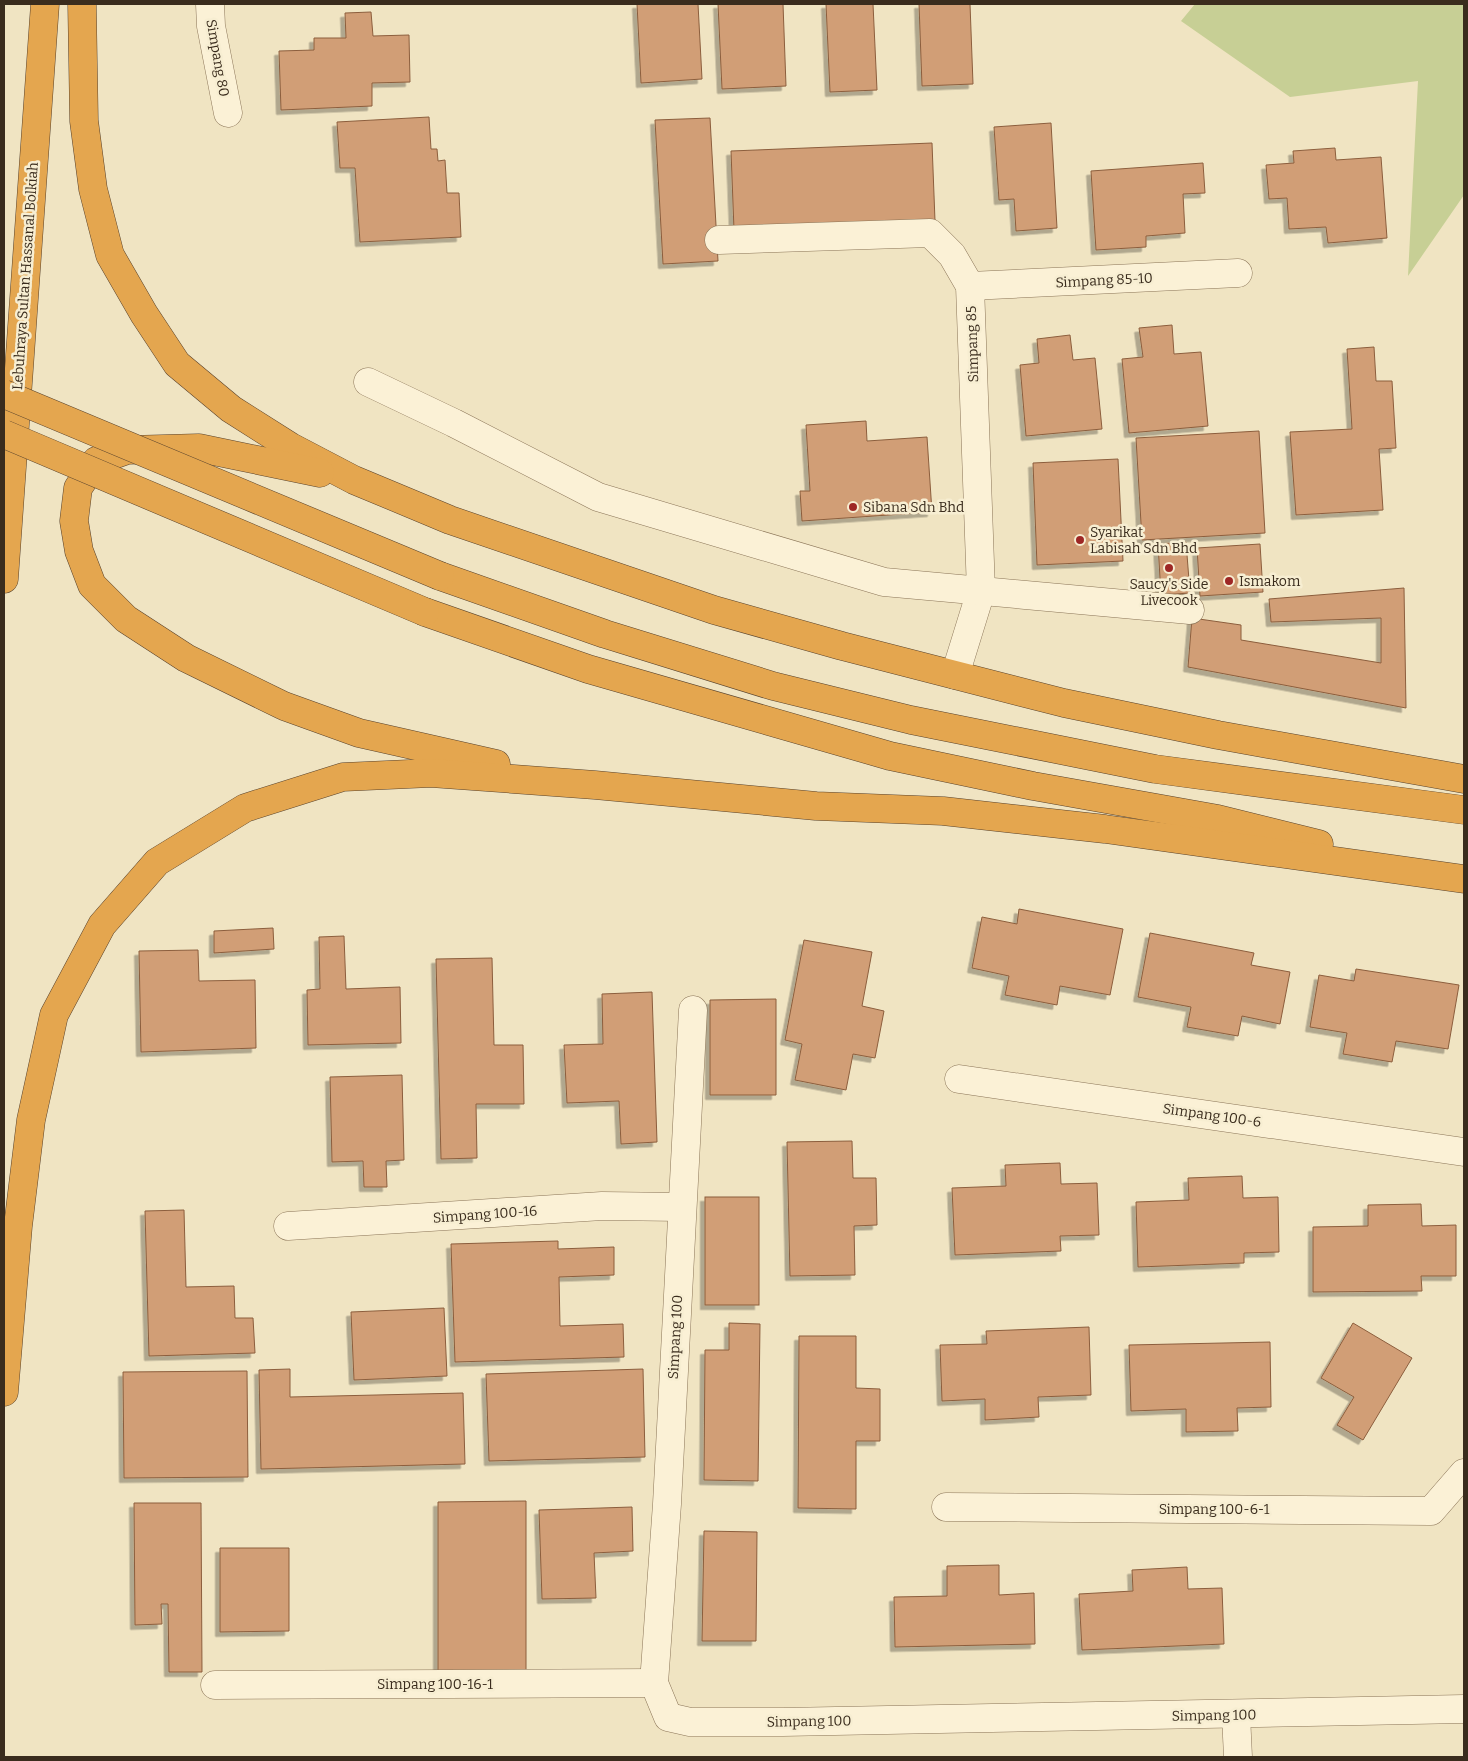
<svg xmlns="http://www.w3.org/2000/svg" width="1468" height="1761" font-family="Bitter,serif">
<style>
.green{fill:#c7cf95}
.building{fill:#d19e76;stroke:#8c5e3d;filter:url(#shadow)}
.lines{fill:none;stroke-linecap:round;stroke-linejoin:round}
.minor-casing{stroke:#8b7558;stroke-width:29}
.highway-casing{stroke:#59432d;stroke-width:29}
.minor{stroke:#fbf1d6;stroke-width:28}
.highway{stroke:#e4a64f;stroke-width:28}
.highway-bridge-casing{stroke:#59432d;stroke-width:29;stroke-linecap:butt}
.highway-bridge{stroke:#e4a64f;stroke-width:28}
.poi-dot{fill:#9e2725;stroke:#f7eed2;stroke-width:2}
.labels{text-anchor:middle;stroke-width:5;stroke-linejoin:round;paint-order:stroke}
.street-label{font-size:14px;fill:#3a2c1d;stroke:#f7eed2}
.poi-label{font-size:14px;fill:#3a2c1d;stroke:#f7eed2;text-anchor:start}
</style>
<defs>
<filter id="shadow"><feDropShadow dx="-4.5" dy="4.5" stdDeviation="0" flood-color="#0004"/></filter>
</defs>
<rect width="100%" height="100%" fill="#f0e4c2"/>
<polygon class="green" points="1195,4 1464,4 1464,195 1408,276 1418,81 1290,97 1181,21"/>
<g class="building">
<polygon points="637,4 698,4 702,79 641,83"/>
<polygon points="718,4 783,4 786,86 722,89"/>
<polygon points="826,4 873,4 877,90 830,92"/>
<polygon points="919,4 970,4 973,84 922,86"/>
<polygon points="371,12 373,36 409,35 410,82 372,83 372,106 281,110 279,51 314,50 314,38 346,38 345,13"/>
<polygon points="429,117 431,149 437,149 438,161 445,160 447,193 459,193 461,237 360,242 355,168 340,168 337,122"/>
<polygon points="710,118 718,261 663,264 655,120"/>
<polygon points="1051,123 1057,228 1016,231 1014,199 999,200 994,127"/>
<polygon points="932,143 935,221 734,230 731,151"/>
<polygon points="1335,148 1336,160 1381,157 1387,238 1328,243 1326,227 1289,229 1287,198 1269,199 1266,165 1294,163 1293,151"/>
<polygon points="1203,163 1205,193 1183,194 1185,233 1146,236 1146,247 1096,250 1091,171"/>
<polygon points="1172,325 1174,354 1201,352 1208,426 1129,433 1122,359 1143,357 1139,328"/>
<polygon points="1070,335 1073,360 1095,358 1102,429 1026,436 1020,365 1039,363 1037,339"/>
<polygon points="1374,347 1376,381 1392,381 1396,448 1379,449 1383,510 1296,515 1290,432 1352,429 1347,349"/>
<polygon points="866,421 867,441 927,437 932,512 802,521 800,491 810,491 806,425"/>
<polygon points="1259,431 1265,533 1142,540 1136,438"/>
<polygon points="1118,459 1123,561 1037,565 1033,463"/>
<polygon points="1186,542 1190,593 1161,595 1158,544"/>
<polygon points="1260,544 1263,592 1200,596 1197,548"/>
<polygon points="1404,588 1406,708 1188,667 1192,618 1241,625 1241,640 1381,663 1381,618 1271,622 1269,599"/>
<polygon points="1019,909 1123,929 1110,995 1060,986 1057,1005 1005,995 1009,976 972,968 982,917 1017,924"/>
<polygon points="273,928 274,949 214,953 214,931"/>
<polygon points="1150,933 1254,953 1251,965 1290,972 1280,1024 1242,1016 1238,1036 1187,1027 1191,1007 1138,997"/>
<polygon points="344,936 346,989 400,987 401,1043 308,1045 307,990 320,989 319,937"/>
<polygon points="804,940 872,952 862,1006 884,1011 875,1058 853,1054 846,1090 795,1080 802,1044 785,1040"/>
<polygon points="198,950 199,981 255,980 256,1048 141,1052 139,951"/>
<polygon points="492,958 494,1045 523,1045 524,1104 476,1104 477,1158 441,1159 436,959"/>
<polygon points="1356,969 1459,985 1448,1049 1396,1041 1392,1062 1343,1054 1347,1033 1310,1027 1319,975 1354,981"/>
<polygon points="652,992 657,1142 621,1144 619,1101 567,1103 564,1045 603,1044 602,994"/>
<polygon points="776,999 776,1095 710,1095 710,1000"/>
<polygon points="402,1075 404,1160 386,1161 387,1187 364,1187 363,1161 332,1162 330,1077"/>
<polygon points="852,1141 853,1178 876,1178 877,1225 854,1226 855,1275 790,1276 787,1142"/>
<polygon points="1060,1163 1061,1184 1097,1183 1099,1235 1060,1236 1061,1251 955,1255 952,1188 1006,1186 1005,1165"/>
<polygon points="1242,1176 1243,1198 1278,1197 1279,1252 1244,1253 1244,1263 1138,1267 1136,1202 1189,1200 1188,1178"/>
<rect x="705" y="1197" width="54" height="108"/>
<polygon points="1421,1204 1422,1226 1456,1225 1456,1276 1421,1276 1422,1291 1313,1292 1313,1227 1368,1226 1368,1205"/>
<polygon points="184,1210 186,1287 234,1286 235,1318 253,1318 255,1353 149,1356 145,1211"/>
<polygon points="558,1241 558,1249 614,1247 614,1275 559,1277 560,1326 623,1324 624,1357 455,1362 451,1244"/>
<polygon points="444,1308 447,1376 354,1380 351,1312"/>
<polygon points="729,1323 760,1324 758,1481 704,1480 705,1350 729,1350"/>
<polygon points="1353,1323 1412,1358 1363,1440 1337,1425 1354,1397 1321,1378"/>
<polygon points="1089,1327 1091,1395 1038,1397 1039,1417 985,1420 985,1399 942,1401 940,1345 987,1344 986,1331"/>
<polygon points="799,1336 856,1336 856,1388 880,1389 880,1441 856,1441 856,1509 798,1508"/>
<polygon points="1270,1342 1271,1407 1237,1408 1238,1431 1186,1432 1186,1409 1131,1411 1129,1345"/>
<polygon points="290,1369 290,1397 463,1393 465,1464 261,1469 259,1370"/>
<polygon points="643,1369 645,1457 489,1461 486,1374"/>
<polygon points="247,1371 248,1477 124,1478 123,1372"/>
<polygon points="526,1501 526,1681 438,1681 438,1502"/>
<polygon points="134,1503 201,1503 202,1672 169,1672 168,1604 161,1604 162,1624 135,1625"/>
<polygon points="632,1507 633,1551 594,1553 596,1598 542,1599 539,1510"/>
<polygon points="704,1531 757,1532 756,1641 702,1641"/>
<polygon points="220,1548 289,1548 289,1631 220,1632"/>
<polygon points="999,1565 999,1595 1034,1593 1035,1644 895,1647 894,1597 947,1596 947,1566"/>
<polygon points="1187,1567 1188,1589 1222,1588 1224,1644 1082,1650 1079,1594 1133,1591 1132,1570"/>
</g>
<g class="lines">
<g class="minor-casing">
<g id="minor">
<polyline points="210,4 211,26 228,113"/>
<polyline points="719,240 930,233 952,255 970,286 981,591 955,675"/>
<polyline points="970,286 1238,273"/>
<polyline points="368,382 454,423 598,497 884,582 1190,610"/>
<polyline points="693,1010 667,1504 654,1683 668,1717 690,1722 783,1722 1464,1709"/>
<polyline points="959,1079 1464,1152"/>
<polyline points="288,1226 602,1206 682,1207"/>
<polyline points="946,1507 1431,1511 1464,1473"/>
<polyline points="215,1685 654,1683"/>
<polyline points="1236,1715 1238,1757"/>
</g>
</g>
<g class="highway-casing">
<g id="highway">
<polyline points="82,4 84,121 93,189 110,255 144,314 177,364 231,409 291,447 354,480 450,520 714,610 842,646 1064,703 1218,735 1464,779"/>
<polyline points="320,473 199,448 127,450 96,461 78,488 74,521 79,551 92,585 126,619 186,658 284,706 359,733 496,764"/>
<polyline points="440,576 605,634 773,686 911,720 1155,769 1464,810"/>
<polyline points="4,579 45,4"/>
<polyline points="425,612 588,669 890,756 1033,786 1218,819 1319,844"/>
<polyline points="4,1392 18,1226 31,1120 54,1015 102,925 157,862 245,808 343,777 431,773 595,785 816,806 943,811 1105,829 1464,879"/>
</g>
</g>
<use href="#minor" class="minor"/>
<use href="#highway" class="highway"/>
<g class="highway-bridge-casing">
<g id="highway-bridge">
<polyline points="4,394 440,576"/>
<polyline points="4,434 425,612"/>
</g>
</g>
<use href="#highway-bridge" class="highway-bridge"/>
</g>
<g class="poi-dot">
<circle cx="853" cy="507" r="5"/>
<circle cx="1080" cy="540" r="5"/>
<circle cx="1169" cy="568" r="5"/>
<circle cx="1229" cy="581" r="5"/>
</g>
<g class="labels">
<g class="street-label">
<text transform="translate(218 58) rotate(80)" y="5">Simpang 80</text>
<text transform="translate(25 276) rotate(-86)" y="5">Lebuhraya Sultan Hassanal Bolkiah</text>
<text transform="translate(1104 280) rotate(-3)" y="5">Simpang 85-10</text>
<text transform="translate(972 344) rotate(-92)" y="5">Simpang 85</text>
<text transform="translate(1212 1115) rotate(8)" y="5">Simpang 100-6</text>
<text transform="translate(485 1214) rotate(-4)" y="5">Simpang 100-16</text>
<text transform="translate(675 1337) rotate(-87)" y="5">Simpang 100</text>
<text x="1214" y="1514">Simpang 100-6-1</text>
<text x="435" y="1689">Simpang 100-16-1</text>
<text transform="translate(1214 1715) rotate(-1)" y="5">Simpang 100</text>
<text transform="translate(809 1721) rotate(-1)" y="5">Simpang 100</text>
</g>
<g class="poi-label">
<text x="863" y="512">Sibana Sdn Bhd</text>
<text x="1090" y="537">Syarikat<tspan x="1090" dy="16">Labisah Sdn Bhd</tspan></text>
<text x="1239" y="586">Ismakom</text>
<text x="1169" y="589" text-anchor="middle">Saucy's Side<tspan x="1169" dy="16">Livecook</tspan></text>
</g>
</g>
<rect width="1468" height="1761" fill="none" stroke="#3a2c1d" stroke-width="10"/>
</svg>
